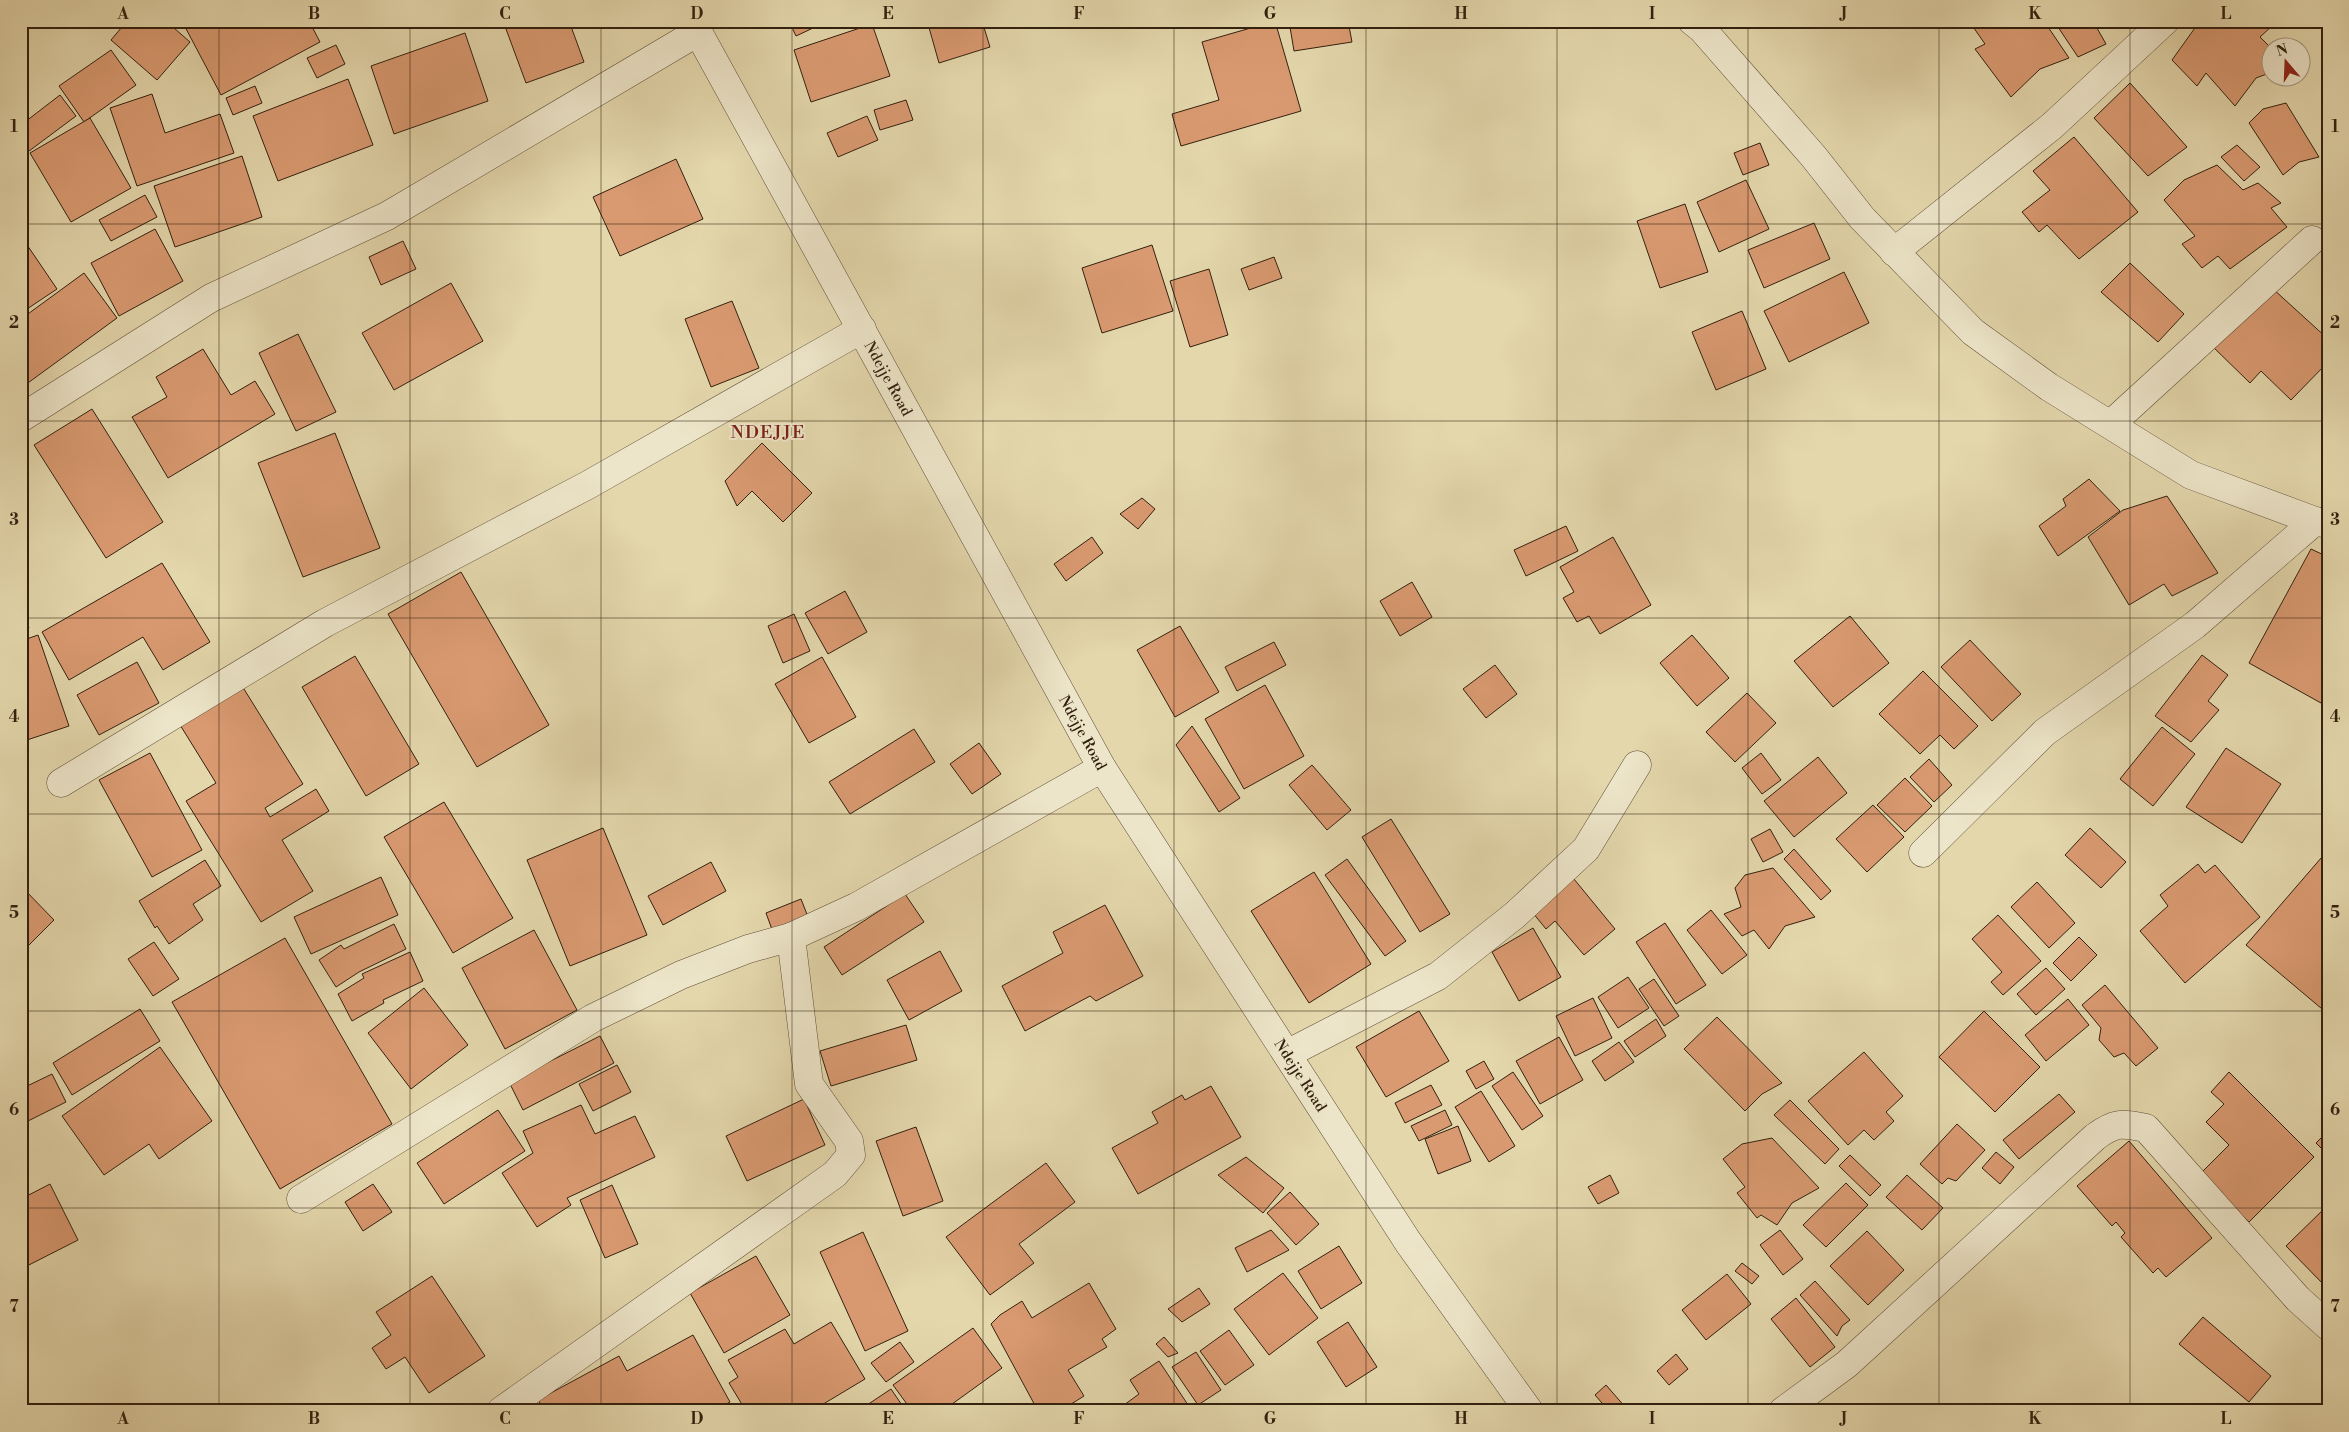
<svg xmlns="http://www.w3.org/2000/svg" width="2349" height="1432" font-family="'Libre Bodoni',serif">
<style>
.building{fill:#da9a71;stroke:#32200f}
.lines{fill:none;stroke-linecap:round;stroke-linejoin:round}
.minor-casing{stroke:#5e4e36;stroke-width:29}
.minor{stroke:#ede5c9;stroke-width:28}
.grid{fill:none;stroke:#32200f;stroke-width:1;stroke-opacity:0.55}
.labels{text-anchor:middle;stroke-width:4;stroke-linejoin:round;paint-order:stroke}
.street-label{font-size:15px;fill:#32200f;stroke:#ede5c9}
.quarter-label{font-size:18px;letter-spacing:1px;fill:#7a1f14;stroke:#ede5c9}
.neatline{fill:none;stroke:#32200f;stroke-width:2}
.grid-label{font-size:16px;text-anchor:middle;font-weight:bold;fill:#32200f}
</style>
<rect width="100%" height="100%" fill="#e4d7ac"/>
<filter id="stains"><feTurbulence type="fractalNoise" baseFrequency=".004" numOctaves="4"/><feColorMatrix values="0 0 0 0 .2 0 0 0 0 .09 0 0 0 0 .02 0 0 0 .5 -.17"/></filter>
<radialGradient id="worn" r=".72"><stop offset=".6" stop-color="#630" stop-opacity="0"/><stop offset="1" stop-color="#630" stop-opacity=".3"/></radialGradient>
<g class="building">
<polygon points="127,21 166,21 190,42 157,80 111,40"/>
<polygon points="185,21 309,21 320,42 221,95 183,23"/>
<polygon points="503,21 569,21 584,62 526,83"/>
<polygon points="789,21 828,21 796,36"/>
<polygon points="913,21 982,21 990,47 939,63 928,24 915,27"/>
<polygon points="1275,21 1301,111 1181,146 1172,114 1219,100 1202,42"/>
<polygon points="1289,21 1348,21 1352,42 1294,51"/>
<polygon points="1969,21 2044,21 2069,58 2040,69 2011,97 1975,49 1985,44"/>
<polygon points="2054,21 2093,21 2106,44 2078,57"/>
<polygon points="2202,21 2268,21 2272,26 2260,37 2272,49 2272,72 2256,78 2235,106 2206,73 2197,86 2172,60 2197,25"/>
<polygon points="872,24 890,76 811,102 794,50"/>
<polygon points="465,33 488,101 394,134 371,66"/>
<polygon points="336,45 345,64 317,78 307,58"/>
<polygon points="111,50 136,85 84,122 59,86"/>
<polygon points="348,79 373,145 278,181 253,116"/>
<polygon points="2130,83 2187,147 2148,176 2094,118"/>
<polygon points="255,86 262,103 233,115 226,98"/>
<polygon points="152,94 165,133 220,114 234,153 137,186 110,108"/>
<polygon points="60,95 76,116 21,157 21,125"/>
<polygon points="906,100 913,120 880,130 874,110"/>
<polygon points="2286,103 2319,157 2299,162 2283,175 2249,123 2263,109"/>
<polygon points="867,116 878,140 838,157 827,133"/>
<polygon points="90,118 131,188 71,222 30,153"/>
<polygon points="2074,137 2138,212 2079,259 2047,225 2039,232 2022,212 2050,190 2033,171"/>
<polygon points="1760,143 1769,165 1743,175 1734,153"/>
<polygon points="2237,145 2260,167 2244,181 2221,157"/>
<polygon points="242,156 262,217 175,247 154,186"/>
<polygon points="676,159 703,219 620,256 593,197"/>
<polygon points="2217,165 2243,190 2258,183 2281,203 2271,208 2287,227 2230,269 2218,256 2202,268 2182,244 2195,236 2164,200 2184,180"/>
<polygon points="1746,180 1769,229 1719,252 1697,202"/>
<polygon points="145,195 157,217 111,241 99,220"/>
<polygon points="1685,204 1708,272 1660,288 1637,221"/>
<polygon points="1814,223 1830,259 1764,288 1748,250"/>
<polygon points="155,229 183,281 119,316 91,263"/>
<polygon points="21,236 57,289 21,313"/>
<polygon points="403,241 416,269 381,285 369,257"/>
<polygon points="1152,245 1173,311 1102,333 1082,268"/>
<polygon points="1274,257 1282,278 1249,290 1241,269"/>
<polygon points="2130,263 2184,314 2158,342 2101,292"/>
<polygon points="1209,269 1228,335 1190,347 1170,281"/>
<polygon points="1844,272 1869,323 1789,362 1764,311"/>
<polygon points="84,273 117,318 21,388 21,319"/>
<polygon points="451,283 483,341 394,390 362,333"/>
<polygon points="2272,288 2328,339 2328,362 2291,400 2261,371 2250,383 2210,344"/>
<polygon points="732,301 759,368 711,387 685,319"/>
<polygon points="1742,311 1766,369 1716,390 1692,332"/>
<polygon points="298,334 336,412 296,431 259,353"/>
<polygon points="203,349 231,395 255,381 275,414 168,478 132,417 167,397 156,377"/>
<polygon points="92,409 163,522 106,558 34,445"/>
<polygon points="335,433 380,548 303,577 258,463"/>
<polygon points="762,443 812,493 783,522 752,491 737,506 725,481"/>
<polygon points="2089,479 2120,511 2058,556 2039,526 2066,506 2063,499"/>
<polygon points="2167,496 2218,573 2172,596 2164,584 2129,605 2088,537 2123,510"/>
<polygon points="1142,498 1155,509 1138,529 1120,514"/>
<polygon points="1566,526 1578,551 1526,576 1514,550"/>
<polygon points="1092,537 1103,553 1066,581 1054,564"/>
<polygon points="1613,537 1651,605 1600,634 1589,616 1577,622 1563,598 1574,592 1560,567"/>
<polygon points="2311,549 2328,557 2328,699 2325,697 2321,703 2249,663"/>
<polygon points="162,563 210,642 163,670 143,637 69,680 42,632"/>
<polygon points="461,572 549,725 477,767 388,614"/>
<polygon points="1412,582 1432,617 1400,636 1380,601"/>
<polygon points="845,591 867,632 828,654 805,613"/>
<polygon points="21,605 29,628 21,631"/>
<polygon points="794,614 810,651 783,663 768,626"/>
<polygon points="1850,616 1889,663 1833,707 1794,661"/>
<polygon points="1180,626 1219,692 1175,717 1137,650"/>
<polygon points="38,635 69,726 21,742 21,641"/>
<polygon points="1692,635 1729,678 1697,706 1660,663"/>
<polygon points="1970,640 2021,694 1992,721 1941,667"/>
<polygon points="1274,642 1286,665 1237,691 1225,667"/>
<polygon points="2202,655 2228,675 2208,701 2219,710 2191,742 2155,716"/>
<polygon points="355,656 419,764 366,796 302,687"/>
<polygon points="822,657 856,717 809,743 775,684"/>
<polygon points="137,662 159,703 99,735 77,695"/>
<polygon points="1495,665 1517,694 1486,718 1463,689"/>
<polygon points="1923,671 1978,726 1954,749 1940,735 1920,754 1879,714"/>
<polygon points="239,681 303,784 265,808 270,817 316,789 329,811 282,840 313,891 261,922 186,801 216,783 177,720"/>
<polygon points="1265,685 1304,756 1244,789 1205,719"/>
<polygon points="1747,693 1776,723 1735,762 1706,732"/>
<polygon points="1192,726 1240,798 1219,812 1176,745"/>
<polygon points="2162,727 2195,754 2153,806 2120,779"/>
<polygon points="914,729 935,762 850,814 829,782"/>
<polygon points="979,743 1001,774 972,794 950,764"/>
<polygon points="2226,748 2281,784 2242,843 2186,807"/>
<polygon points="150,753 202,850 152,877 99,780"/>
<polygon points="1761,753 1781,780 1762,794 1742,768"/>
<polygon points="1818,757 1847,793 1794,837 1764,801"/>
<polygon points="1929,759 1952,785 1934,802 1910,777"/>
<polygon points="1312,765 1351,810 1327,830 1289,785"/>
<polygon points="1905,778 1932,806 1905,832 1877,805"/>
<polygon points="444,802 513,918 453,953 384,837"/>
<polygon points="1873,805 1904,837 1867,872 1836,839"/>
<polygon points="1391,819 1450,914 1420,932 1362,837"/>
<polygon points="603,828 647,935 570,966 527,860"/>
<polygon points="2090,828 2126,862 2101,888 2065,855"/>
<polygon points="1770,829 1783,852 1763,862 1751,839"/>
<polygon points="1794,849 1831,891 1821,900 1784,859"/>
<polygon points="2328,850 2328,1014 2246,945"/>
<polygon points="1347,859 1406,941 1385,956 1325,875"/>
<polygon points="205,860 221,886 193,904 203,920 169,944 157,926 155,928 139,901"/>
<polygon points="711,862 726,891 663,925 648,896"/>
<polygon points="2198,864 2205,873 2215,865 2260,917 2185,983 2140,931 2168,906 2160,895"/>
<polygon points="1773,868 1815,917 1785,926 1769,949 1754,930 1742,936 1724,914 1741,907 1735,888 1745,875"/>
<polygon points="1314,872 1371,964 1309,1003 1251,911"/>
<polygon points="1569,873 1615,929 1584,955 1555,921 1546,929 1528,907"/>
<polygon points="381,877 398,915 311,954 294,917"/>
<polygon points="2037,882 2075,923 2049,948 2011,907"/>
<polygon points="21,886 54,920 29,945 21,937"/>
<polygon points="905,894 924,922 842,975 824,947"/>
<polygon points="801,899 810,922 774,935 766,913"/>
<polygon points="1105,905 1143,976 1096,1001 1090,996 1025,1031 1002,986 1063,953 1053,932"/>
<polygon points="1711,910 1747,955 1722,974 1687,930"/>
<polygon points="1998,915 2041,961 2003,995 1991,982 2002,972 1972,939"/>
<polygon points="1665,923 1706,985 1676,1004 1636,942"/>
<polygon points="394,924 406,949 359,972 336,987 319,960 341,945 344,949"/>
<polygon points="1533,928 1561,977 1519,1001 1492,952"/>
<polygon points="534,930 577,1010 505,1049 462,968"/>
<polygon points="2079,937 2097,955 2071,981 2053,963"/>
<polygon points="285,938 392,1124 280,1189 172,1002"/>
<polygon points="154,942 179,979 153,996 128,959"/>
<polygon points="940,951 962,991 909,1020 887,980"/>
<polygon points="410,952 423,981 383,1000 384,1003 352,1021 338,994 364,978 362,974"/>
<polygon points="2046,968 2065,989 2036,1015 2017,994"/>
<polygon points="1628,977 1649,1008 1618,1028 1598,997"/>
<polygon points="1654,979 1679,1016 1664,1026 1639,989"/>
<polygon points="2105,985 2158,1048 2136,1066 2124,1053 2114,1057 2099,1040 2101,1028 2082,1005"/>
<polygon points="424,988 468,1045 411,1089 368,1033"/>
<polygon points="1593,998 1612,1038 1575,1056 1556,1016"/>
<polygon points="2068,999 2089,1025 2046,1061 2025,1035"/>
<polygon points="140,1009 160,1041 72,1095 53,1063"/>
<polygon points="1419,1011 1449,1061 1386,1097 1356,1047"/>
<polygon points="1984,1011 2040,1067 1995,1112 1939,1057"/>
<polygon points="1717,1017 1782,1083 1762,1094 1745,1111 1684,1049"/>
<polygon points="1656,1019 1666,1036 1635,1057 1624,1041"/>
<polygon points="906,1025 917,1060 831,1086 820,1051"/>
<polygon points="600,1036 614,1063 523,1110 509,1082"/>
<polygon points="1559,1037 1583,1080 1540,1104 1516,1061"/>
<polygon points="1619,1042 1634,1062 1605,1081 1592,1061"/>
<polygon points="160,1047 212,1121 159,1159 149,1144 104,1175 62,1116"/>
<polygon points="1864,1052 1903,1096 1886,1112 1894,1121 1874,1140 1864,1130 1848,1145 1808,1101"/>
<polygon points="1484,1061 1494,1079 1476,1089 1466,1071"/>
<polygon points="617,1065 631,1092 593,1111 579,1084"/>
<polygon points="1513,1072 1543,1116 1522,1130 1492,1086"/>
<polygon points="2229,1072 2314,1157 2249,1222 2200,1174 2229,1145 2206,1122 2224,1104 2211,1092"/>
<polygon points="52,1074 66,1102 26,1122 21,1113 21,1089"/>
<polygon points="1431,1085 1442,1105 1405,1123 1395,1103"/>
<polygon points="1211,1086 1241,1137 1138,1194 1112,1148 1158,1123 1152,1112 1182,1095 1185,1100"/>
<polygon points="1481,1091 1515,1146 1489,1162 1455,1107"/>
<polygon points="2059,1094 2075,1112 2019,1159 2003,1140"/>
<polygon points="804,1099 825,1145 747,1181 726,1136"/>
<polygon points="1790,1100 1839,1149 1825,1164 1774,1115"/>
<polygon points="581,1105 595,1134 635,1116 655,1157 567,1198 571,1205 537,1227 502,1173 533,1153 523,1131"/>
<polygon points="498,1110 525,1151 444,1204 417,1163"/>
<polygon points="1445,1110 1452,1125 1419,1141 1411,1126"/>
<polygon points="1957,1124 1985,1150 1956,1181 1948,1178 1942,1184 1920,1164"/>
<polygon points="1458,1126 1471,1161 1438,1174 1425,1139"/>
<polygon points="916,1127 943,1201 903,1216 876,1141"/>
<polygon points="2328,1131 2328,1155 2316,1143"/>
<polygon points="1772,1138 1819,1188 1792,1203 1777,1225 1761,1215 1757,1218 1737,1193 1745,1187 1723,1159 1742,1144"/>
<polygon points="2129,1141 2212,1238 2166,1277 2158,1268 2153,1273 2121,1237 2125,1233 2116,1222 2112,1226 2077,1186"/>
<polygon points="1996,1152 2014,1167 2000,1184 1982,1168"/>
<polygon points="1850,1155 1881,1185 1870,1196 1839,1166"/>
<polygon points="1246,1157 1284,1188 1263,1213 1218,1175"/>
<polygon points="1046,1163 1075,1202 1019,1244 1034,1263 990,1295 946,1237"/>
<polygon points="1610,1175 1619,1193 1598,1204 1588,1187"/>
<polygon points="1907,1175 1943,1208 1922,1230 1886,1197"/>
<polygon points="1846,1183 1868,1205 1826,1247 1803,1225"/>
<polygon points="50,1184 78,1240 21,1269 21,1199"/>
<polygon points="373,1184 392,1212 363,1231 345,1202"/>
<polygon points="612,1185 638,1244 605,1258 580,1200"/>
<polygon points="1290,1192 1319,1224 1296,1245 1267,1213"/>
<polygon points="2328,1205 2328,1286 2326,1287 2286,1246"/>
<polygon points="1271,1230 1289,1250 1247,1272 1235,1248"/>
<polygon points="1780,1230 1803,1259 1783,1275 1760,1245"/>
<polygon points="1867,1231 1904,1270 1868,1305 1830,1266"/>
<polygon points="863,1232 908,1331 865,1351 820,1252"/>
<polygon points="1339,1246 1362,1283 1321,1309 1298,1271"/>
<polygon points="756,1256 790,1315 724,1353 690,1293"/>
<polygon points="1742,1263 1759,1276 1752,1284 1735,1271"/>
<polygon points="1283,1273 1318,1318 1269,1355 1234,1309"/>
<polygon points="1727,1274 1751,1304 1706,1340 1682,1310"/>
<polygon points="432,1276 485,1356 429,1393 405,1357 386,1369 372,1348 391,1335 376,1312"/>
<polygon points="1815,1281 1850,1320 1842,1326 1837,1336 1800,1295"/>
<polygon points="1089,1283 1116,1329 1102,1339 1107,1347 1068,1370 1084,1396 1060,1411 1038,1411 991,1324 1000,1315 1022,1301 1032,1318"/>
<polygon points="1199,1288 1210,1304 1182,1322 1168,1309"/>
<polygon points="1796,1298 1835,1347 1810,1367 1771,1319"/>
<polygon points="2203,1317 2271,1376 2249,1402 2179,1344"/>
<polygon points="831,1322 865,1379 815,1409 816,1411 746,1411 729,1383 738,1377 728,1360 785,1329 794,1344"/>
<polygon points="1348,1322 1377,1367 1346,1387 1317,1342"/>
<polygon points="973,1328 1002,1368 948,1407 950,1411 912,1411 893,1385"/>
<polygon points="1229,1330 1254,1365 1225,1385 1200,1351"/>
<polygon points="693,1335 730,1402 713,1411 545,1411 538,1400 619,1356 627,1371"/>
<polygon points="1164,1337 1178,1353 1168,1357 1156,1344"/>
<polygon points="900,1342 914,1362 886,1382 871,1363"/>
<polygon points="1196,1352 1221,1390 1198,1405 1172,1367"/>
<polygon points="1676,1354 1688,1369 1669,1385 1657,1371"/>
<polygon points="1159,1361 1192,1411 1128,1411 1124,1405 1139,1394 1130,1380"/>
<polygon points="1606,1385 1626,1408 1624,1411 1609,1411 1595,1395"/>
<polygon points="891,1389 906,1411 858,1411"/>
<polygon points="2328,1397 2328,1411 2314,1411"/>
</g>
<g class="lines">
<g class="minor-casing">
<g id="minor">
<path id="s1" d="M 692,21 L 1102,768 L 1408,1242 L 1529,1411"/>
<polyline points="1692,21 1702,29 1814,157 1862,218 1973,332 2049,387 2191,475 2315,521 2328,524"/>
<polyline points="1894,252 2052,126 2165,21"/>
<polyline points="21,418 211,298 387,216 698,32"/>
<polyline points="2111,424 2312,240"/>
<polyline points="61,783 325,623 588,485 862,329"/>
<polyline points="1923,853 2045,732 2195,625 2315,521"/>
<polyline points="1287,1054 1438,976 1515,915 1586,849 1637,765"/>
<polyline points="301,1199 593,1018 681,975 748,949 791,937 856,907 1102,768"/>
<polyline points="501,1411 835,1174 851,1155 849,1141 809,1084 791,937"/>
<path d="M 1783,1411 L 1847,1364 L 2095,1137 C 2115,1122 2122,1123 2146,1128 L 2298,1299 L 2328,1326"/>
</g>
</g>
<use href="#minor" class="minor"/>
</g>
<path class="grid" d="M 219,21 L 219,1411M 410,21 L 410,1411M 601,21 L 601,1411M 792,21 L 792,1411M 983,21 L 983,1411M 1174,21 L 1174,1411M 1366,21 L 1366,1411M 1557,21 L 1557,1411M 1748,21 L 1748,1411M 1939,21 L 1939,1411M 2130,21 L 2130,1411M 21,224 L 2328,224M 21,421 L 2328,421M 21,618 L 2328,618M 21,814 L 2328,814M 21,1011 L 2328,1011M 21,1208 L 2328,1208"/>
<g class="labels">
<g class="street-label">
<text dy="5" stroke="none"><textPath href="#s1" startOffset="408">Ndejje Road</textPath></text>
<text dy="5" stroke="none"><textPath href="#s1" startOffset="812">Ndejje Road</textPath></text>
<text dy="5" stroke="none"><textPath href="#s1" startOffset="1218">Ndejje Road</textPath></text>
</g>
<g class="quarter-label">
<text x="768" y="438">NDEJJE</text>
</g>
</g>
<rect width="2349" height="1432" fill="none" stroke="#e4d7ac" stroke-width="55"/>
<g transform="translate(2286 62) rotate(341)"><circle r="24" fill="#ede5c9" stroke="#a2967f"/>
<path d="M0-4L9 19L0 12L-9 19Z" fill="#8f2418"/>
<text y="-8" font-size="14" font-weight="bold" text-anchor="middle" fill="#32200f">N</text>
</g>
<rect x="28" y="28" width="2294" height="1376" class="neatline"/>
<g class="grid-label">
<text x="123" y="19">A</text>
<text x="314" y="19">B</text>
<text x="505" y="19">C</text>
<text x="697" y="19">D</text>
<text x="888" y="19">E</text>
<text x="1079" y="19">F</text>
<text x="1270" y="19">G</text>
<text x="1461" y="19">H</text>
<text x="1652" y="19">I</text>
<text x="1844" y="19">J</text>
<text x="2035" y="19">K</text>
<text x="2226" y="19">L</text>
<text x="14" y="132">1</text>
<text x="2335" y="132">1</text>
<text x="14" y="328">2</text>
<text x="2335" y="328">2</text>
<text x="14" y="525">3</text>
<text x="2335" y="525">3</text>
<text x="14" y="722">4</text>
<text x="2335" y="722">4</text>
<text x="14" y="918">5</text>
<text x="2335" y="918">5</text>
<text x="14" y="1115">6</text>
<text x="2335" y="1115">6</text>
<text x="14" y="1312">7</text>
<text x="2335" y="1312">7</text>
<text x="123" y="1424">A</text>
<text x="314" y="1424">B</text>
<text x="505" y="1424">C</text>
<text x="697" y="1424">D</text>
<text x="888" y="1424">E</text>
<text x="1079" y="1424">F</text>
<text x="1270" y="1424">G</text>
<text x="1461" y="1424">H</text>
<text x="1652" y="1424">I</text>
<text x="1844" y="1424">J</text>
<text x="2035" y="1424">K</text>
<text x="2226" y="1424">L</text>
</g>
<rect width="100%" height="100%" filter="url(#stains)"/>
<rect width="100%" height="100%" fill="url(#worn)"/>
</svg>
